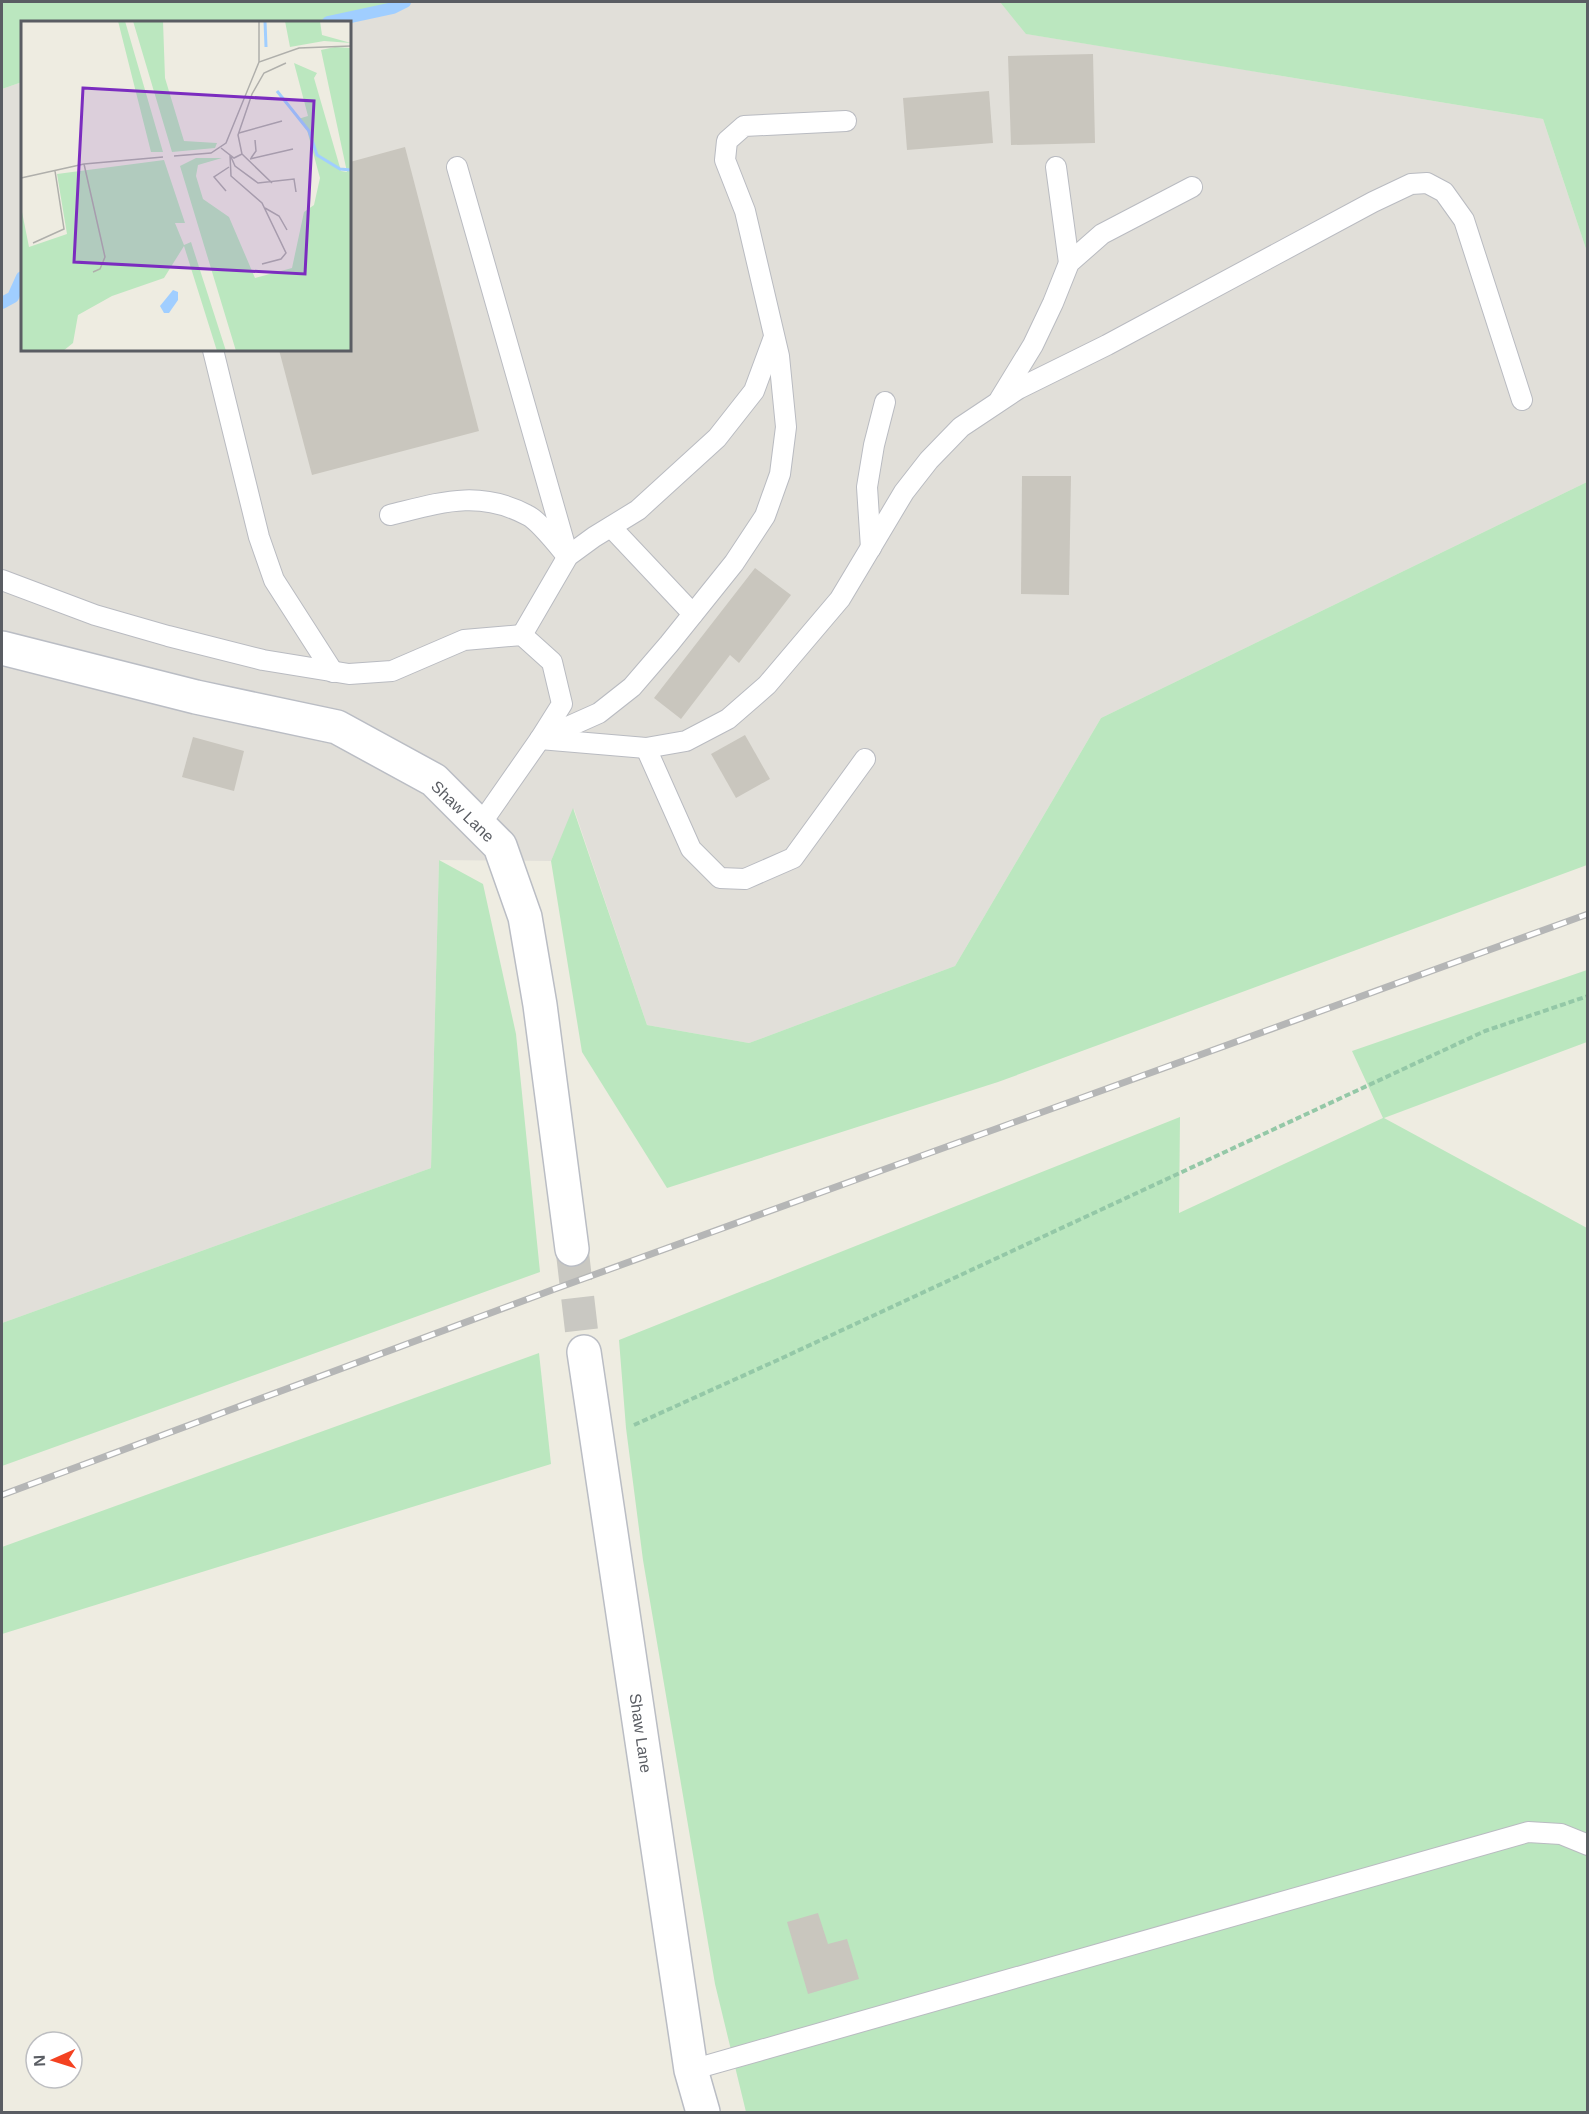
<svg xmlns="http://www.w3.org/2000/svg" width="1589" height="2114" font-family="Arial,sans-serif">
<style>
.industrial{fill:#e1dfd9}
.green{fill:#bbe7bf}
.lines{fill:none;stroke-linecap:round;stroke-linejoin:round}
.stream{stroke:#a0ceff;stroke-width:12}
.building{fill:#c9c6be}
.secondary-tunnel{stroke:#c9c8c2;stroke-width:33;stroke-dasharray:33 16;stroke-linecap:butt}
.lane-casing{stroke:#b9bbc1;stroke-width:22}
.secondary-casing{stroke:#babdc4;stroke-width:36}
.path{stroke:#94c8a7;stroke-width:4;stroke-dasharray:6 3;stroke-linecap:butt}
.lane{stroke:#fff;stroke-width:20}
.secondary{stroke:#fff;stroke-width:33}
.rail-casing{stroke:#b5b6b6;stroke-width:7}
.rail{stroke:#fff;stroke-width:4.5;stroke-dasharray:14;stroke-linecap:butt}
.labels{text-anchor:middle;stroke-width:4.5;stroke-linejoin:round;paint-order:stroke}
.street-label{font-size:16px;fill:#5a5d63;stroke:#fff}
.inset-river{fill:none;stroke:#a0ceff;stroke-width:3}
.inset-road{fill:none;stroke:#afafab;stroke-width:1.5}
.view{fill:#7b2cbf;fill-opacity:0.15;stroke:#7b2cbf;stroke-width:3}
.inset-edge{fill:none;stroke:#5a5d63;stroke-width:3}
</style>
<rect width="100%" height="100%" fill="#eeece1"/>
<polygon class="industrial" points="408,2 1000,2 1027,34 1543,119 1587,252 1587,482 1101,718 955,966 749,1043 647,1025 574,809 551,861 439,860 431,1168 2,1323 2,89 22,82 22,350 350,350 350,23"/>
<g class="green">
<polygon points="2,2 408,2 350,22 22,22 22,82 2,89"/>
<polygon points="1000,2 1587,2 1587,252 1543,119 1026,34"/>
<polygon points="1587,482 1587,865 998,1082 667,1188 582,1052 551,861 573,808 647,1025 749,1043 955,966 1101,718"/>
<polygon points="439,860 483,884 516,1034 540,1272 2,1466 2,1323 431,1168"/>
<polygon points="1587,970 1587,1042 1384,1118 1587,1228 1587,2112 746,2112 715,1984 643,1560 626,1428 619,1340 1180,1117 1179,1213 1383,1118 1352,1051"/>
<polygon points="539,1353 551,1464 2,1634 2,1547"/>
</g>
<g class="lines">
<g class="stream">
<polyline points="328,22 393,8 405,2"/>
<polyline points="2,303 13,297 22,277"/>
</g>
</g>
<g class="building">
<polygon points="1093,54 1095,143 1011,145 1008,56"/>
<polygon points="989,91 993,143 907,150 903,98"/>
<polygon points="405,147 479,431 312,475 279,350 350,350 350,162"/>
<polygon points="1022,476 1071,476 1069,595 1021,594"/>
<polygon points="755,568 791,595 739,663 730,655 681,719 654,698"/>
<polygon points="745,735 770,779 736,798 711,754"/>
<polygon points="193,737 244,751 234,791 182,777"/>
<polygon points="818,1913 828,1944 847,1939 859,1979 808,1994 787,1922"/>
</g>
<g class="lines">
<polyline class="secondary-tunnel" points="572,1249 584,1352"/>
<g class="lane-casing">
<g id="lane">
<polyline points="457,167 568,556"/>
<polyline points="1056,167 1069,263"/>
<polyline points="213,350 259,537 274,580 333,672"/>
<polyline points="1000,399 1033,345 1053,303 1069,263 1102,234 1192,187"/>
<path d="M 390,515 C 439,503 478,489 527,515 C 538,520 557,544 566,555"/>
<polyline points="611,527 693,614"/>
<polyline points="871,548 867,487 874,445 885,402"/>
<polyline points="2,580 95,615 168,636 263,660 349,674 392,671 464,640 522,635 552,662 562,704 540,739 480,825"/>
<polyline points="522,635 568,556 594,537 638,510 717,438 754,391 774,337"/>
<polyline points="543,738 599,713 632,687 669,644 734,563 765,516 780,474 786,427 779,356 745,211 725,160 727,141 744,126 846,121"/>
<polyline points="540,739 646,748 686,741 728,719 767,685 840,599 904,492 929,460 961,427 1018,389 1107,345 1373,202 1411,184 1427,183 1444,192 1464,220 1522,400"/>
<polyline points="646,748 691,849 720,878 745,879 793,858 865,759"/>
<polyline points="691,2070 1528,1832 1561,1834 1588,1845"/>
</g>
</g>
<g class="secondary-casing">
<g id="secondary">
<polyline points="2,648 196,697 337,727 434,780 500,846 525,917 540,1005 572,1249"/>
<polyline points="584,1352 691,2070 703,2112"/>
</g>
</g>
<polyline class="path" points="634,1425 780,1359 1485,1031 1588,996"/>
<use href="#lane" class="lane"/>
<use href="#secondary" class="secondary"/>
<g class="rail-casing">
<polyline id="rail" points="2,1495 552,1290 1588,914"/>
</g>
<use href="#rail" class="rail"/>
</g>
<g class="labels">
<g class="street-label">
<text transform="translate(463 811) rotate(44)" y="6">Shaw Lane</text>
<text transform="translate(641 1733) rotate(82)" y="6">Shaw Lane</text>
</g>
</g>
<g transform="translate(21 21)">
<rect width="330" height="330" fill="#eeece1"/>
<path d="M 97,0 L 104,0 L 142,131 L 130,131 ZM 112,0 L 142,0 L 144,57 L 163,120 L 196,122 L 194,127 L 151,131 ZM 264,0 L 299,0 L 301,14 L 330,22 L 303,20 L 269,26 ZM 314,26 L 330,27 L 330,330 L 215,330 L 159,145 L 175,137 L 201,137 L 177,144 L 175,155 L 182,178 L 208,196 L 234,257 L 271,247 L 283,191 L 293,184 L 299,157 L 286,109 L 277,98 L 287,95 L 273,42 L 296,52 L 293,57 L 320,150 L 326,151 L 300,29 ZM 143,139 L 164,202 L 154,202 L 163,224 L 170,221 L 205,330 L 196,330 L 163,225 L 143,257 L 91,275 L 57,294 L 52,322 L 42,330 L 0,330 L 0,186 L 8,226 L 46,213 L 36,153 Z" fill="#bbe7bf"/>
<path d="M 152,269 L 157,271 L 157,279 L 148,292 L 143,292 L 139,285 Z" fill="#a0ceff"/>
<path class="inset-river" d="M 244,0 L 245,26M 256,70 L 288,110 L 296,134 L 319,148 L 330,149"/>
<path class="inset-road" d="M 238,0 L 238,41M 218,112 L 261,100M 200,127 L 213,137 L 221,133 L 217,114 L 231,73 L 243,52 L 265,42M 221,133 L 251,162M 209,134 L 210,155 L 241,182 L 265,232 L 260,238 L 241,243M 153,135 L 190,132 L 205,122 L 238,41 L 278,27 L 330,25M 210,136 L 214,145 L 237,162 L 273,158 L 275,171M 230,137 L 235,130 L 234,119M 229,138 L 272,128M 63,143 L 84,236 L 79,248 L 72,251M 0,157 L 63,143 L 142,136M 205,170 L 193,156 L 208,146M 244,187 L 258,195 L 266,209M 12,222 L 43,208 L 34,150"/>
<path class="view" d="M 62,67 L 293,80 L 284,253 L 53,241 Z"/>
<rect width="330" height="330" class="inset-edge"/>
</g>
<rect width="1589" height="2114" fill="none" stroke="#5a5d63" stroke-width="6"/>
<g transform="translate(54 2060) rotate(267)"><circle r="28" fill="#ffffff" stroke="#bdbec1" stroke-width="1.5"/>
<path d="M0-4.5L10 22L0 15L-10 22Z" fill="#f44221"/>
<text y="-9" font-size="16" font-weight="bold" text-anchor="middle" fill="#5a5d63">N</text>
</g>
</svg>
